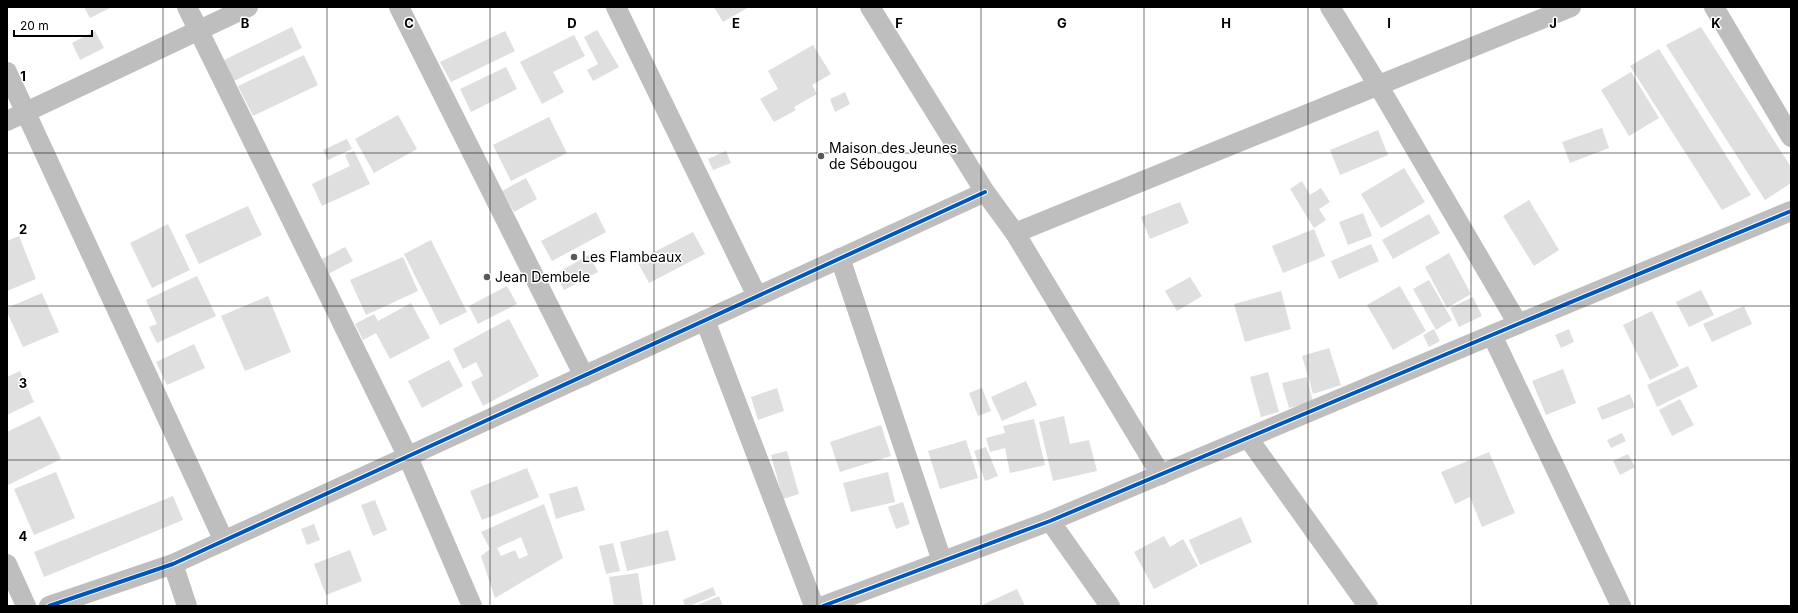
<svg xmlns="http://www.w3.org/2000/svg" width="1798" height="613" font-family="Inter,sans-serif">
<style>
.building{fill:#dfdfdf;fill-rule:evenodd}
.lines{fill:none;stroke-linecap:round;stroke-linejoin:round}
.street{stroke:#bebebe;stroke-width:20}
.cycleway-casing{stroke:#fff;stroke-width:6}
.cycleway{stroke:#0057b8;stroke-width:4}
.grid{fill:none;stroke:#000;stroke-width:1;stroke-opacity:0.55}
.poi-dot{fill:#595959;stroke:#fff;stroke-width:1.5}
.labels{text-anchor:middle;stroke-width:3;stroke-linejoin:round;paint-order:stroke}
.poi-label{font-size:14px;fill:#000;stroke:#fff;text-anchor:start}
.grid-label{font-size:13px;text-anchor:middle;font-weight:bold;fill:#000;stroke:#fff;stroke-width:3;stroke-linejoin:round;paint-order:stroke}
</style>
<rect width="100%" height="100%" fill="#fff"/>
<g class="building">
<polygon points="84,7 112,7 90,18"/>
<polygon points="714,7 749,7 723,22"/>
<polygon points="292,27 302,48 234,81 224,60"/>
<polygon points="1701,27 1791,167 1791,183 1765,200 1666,45"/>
<polygon points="597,30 619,67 593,81 587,70 598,64 584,37"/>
<polygon points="95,31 104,48 80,60 72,43"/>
<polygon points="505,31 515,51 451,82 440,62"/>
<polygon points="574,35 585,56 553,72 564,92 542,104 520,62"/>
<polygon points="813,45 831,74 812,85 817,94 794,107 796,110 774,122 760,99 778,89 768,71"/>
<polygon points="1659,49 1751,195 1722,210 1630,66"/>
<polygon points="304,55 318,85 253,116 238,86"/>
<polygon points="506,67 517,89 471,112 460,89"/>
<polygon points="1631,72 1659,118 1629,136 1601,90"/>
<polygon points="845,92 850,104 835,112 830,99"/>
<polygon points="398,115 417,149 374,173 355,139"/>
<polygon points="549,117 567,153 511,181 493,145"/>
<polygon points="1602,128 1609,148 1570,163 1562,142"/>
<polygon points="1378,130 1388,155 1340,175 1330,150"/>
<polygon points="347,139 352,149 328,160 323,150"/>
<polygon points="354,151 370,184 322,206 312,184 350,166 345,155"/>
<polygon points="726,151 731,163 713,170 708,159"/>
<polygon points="1404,168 1425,202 1381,228 1361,194"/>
<polygon points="526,178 537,199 514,212 502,191"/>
<polygon points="1302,181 1310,195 1321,188 1330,202 1319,209 1326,220 1314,228 1290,189"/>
<polygon points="1529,200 1559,250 1534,266 1503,216"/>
<polygon points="1180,202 1189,223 1150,239 1141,217"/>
<polygon points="248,206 262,235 199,264 185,235"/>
<polygon points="596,212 606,232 552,261 541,241"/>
<polygon points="1363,213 1372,236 1348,245 1339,222"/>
<polygon points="1429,214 1440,233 1393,259 1382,240"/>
<polygon points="168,224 190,270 152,288 130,243"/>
<polygon points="1314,229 1325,256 1283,273 1272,246"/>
<polygon points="693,232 705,254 649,283 637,261"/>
<polygon points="19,236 36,279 7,291 7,241"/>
<polygon points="431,240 467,312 440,325 404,254"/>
<polygon points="1371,244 1379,261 1339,279 1331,261"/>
<polygon points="345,247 353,261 328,274 320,260"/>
<polygon points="1449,253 1471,294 1447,308 1425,267"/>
<polygon points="589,255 598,272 564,290 555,274"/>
<polygon points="403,257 418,291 366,315 350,280"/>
<polygon points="197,276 216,316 157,343 149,327 157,324 146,300"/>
<polygon points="1190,277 1202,296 1177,311 1165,291"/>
<polygon points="1429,280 1452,320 1436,330 1413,289"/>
<polygon points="507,286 517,304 478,324 469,306"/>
<polygon points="1400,286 1426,331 1393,350 1367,305"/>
<polygon points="1701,290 1714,315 1689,327 1676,302"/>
<polygon points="1281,291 1291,329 1245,342 1234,304"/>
<polygon points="42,293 59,332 23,347 7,312 7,308"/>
<polygon points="268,296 291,352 245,371 221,316"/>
<polygon points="1473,297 1482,316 1459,327 1450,308"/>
<polygon points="411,303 430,338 390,359 376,333 363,340 355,324 374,314 378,321"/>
<polygon points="1744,306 1752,324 1712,342 1703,324"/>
<polygon points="1652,311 1679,366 1650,380 1623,325"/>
<polygon points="509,319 539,376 483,406 471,382 483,376 476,362 463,369 453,349"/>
<polygon points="1434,329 1440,341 1429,347 1423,335"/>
<polygon points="1569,329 1574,342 1561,348 1555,335"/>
<polygon points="194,344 205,368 167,385 156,362"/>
<polygon points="1329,348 1341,385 1313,394 1302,356"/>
<polygon points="449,360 463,386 422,408 408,381"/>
<polygon points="1688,366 1698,387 1657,407 1647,385"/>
<polygon points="1563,369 1576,403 1546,415 1532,381"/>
<polygon points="20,371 34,402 7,415 7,377"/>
<polygon points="1268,372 1279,412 1261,417 1250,377"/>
<polygon points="1307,377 1313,402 1289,408 1282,383"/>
<polygon points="1026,381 1037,405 1002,421 991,397"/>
<polygon points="777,388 784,411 758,420 751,397"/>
<polygon points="982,388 991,411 978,416 969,393"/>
<polygon points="1630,394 1635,407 1602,420 1597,408"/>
<polygon points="1680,399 1694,425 1672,436 1659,410"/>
<polygon points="40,416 61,459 8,485 7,432"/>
<polygon points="1064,416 1070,444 1089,440 1097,471 1053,481 1039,422"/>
<polygon points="1034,419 1045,465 1010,473 1005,448 990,452 986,438 1005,433 1003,426"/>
<polygon points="881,425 891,456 840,472 830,442"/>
<polygon points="1622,433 1626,441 1611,448 1607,440"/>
<polygon points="966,440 978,478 940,489 928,451"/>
<polygon points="986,447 998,476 985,481 974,451"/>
<polygon points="787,451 799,494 783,499 771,455"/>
<polygon points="1489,452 1515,513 1482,527 1470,497 1455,504 1441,472"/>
<polygon points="1628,454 1635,467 1620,475 1613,461"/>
<polygon points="527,468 539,497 482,520 470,491"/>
<polygon points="56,472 75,518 34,535 14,489"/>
<polygon points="888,472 895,502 851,512 843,483"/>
<polygon points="577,486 585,510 556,519 549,494"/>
<polygon points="173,496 183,520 44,577 34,552"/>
<polygon points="375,500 387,530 373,536 361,505"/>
<polygon points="903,502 910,524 896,529 888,507"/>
<path d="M 544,504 L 563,558 L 495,598 L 481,556 L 490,549 L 481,532 ZM 521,537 L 528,555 L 519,559 L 515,550 L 501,556 L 497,548 Z"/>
<polygon points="1241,517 1252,542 1200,565 1189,540"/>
<polygon points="314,524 320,540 307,545 301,529"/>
<polygon points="668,530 676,560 627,571 620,542"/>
<polygon points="1164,536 1170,547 1183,539 1198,566 1154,589 1134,552"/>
<polygon points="613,543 620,571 606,574 599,546"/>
<polygon points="350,550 362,581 326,595 314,564"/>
<polygon points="638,573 643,606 614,606 609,577"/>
<polygon points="713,587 716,595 689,606 685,606 683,600"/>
<polygon points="1017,589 1025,606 980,606"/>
<polygon points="719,596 723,606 695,606"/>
</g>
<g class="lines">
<g class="street">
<polyline points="187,7 408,457 472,606"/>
<polyline points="399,7 584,376"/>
<polyline points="616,7 757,296"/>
<polyline points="870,7 985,192 1015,233 1161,475"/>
<polyline points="1330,7 1378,85 1518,324"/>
<polyline points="1714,7 1791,137"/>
<polyline points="7,72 224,541"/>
<polyline points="7,121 248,7"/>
<polyline points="1015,233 1571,7"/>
<polyline points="840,258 942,561"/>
<polyline points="705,320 814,606"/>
<polyline points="1492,335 1621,606"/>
<polyline points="1248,438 1368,606"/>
<polyline points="1050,521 1110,606"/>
<polyline points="7,564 26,606"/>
<polyline points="173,564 187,606"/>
<polyline points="49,606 173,564 985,192"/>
<polyline points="823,606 1050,521 1518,324 1791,211"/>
</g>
<g class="cycleway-casing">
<g id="cycleway">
<polyline points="49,606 173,564 985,192"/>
<polyline points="823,606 1050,521 1518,324 1791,211"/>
</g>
</g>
<use href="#cycleway" class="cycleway"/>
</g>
<path class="grid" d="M 163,7 L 163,606M 327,7 L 327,606M 490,7 L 490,606M 654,7 L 654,606M 817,7 L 817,606M 981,7 L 981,606M 1144,7 L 1144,606M 1308,7 L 1308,606M 1471,7 L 1471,606M 1635,7 L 1635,606M 7,153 L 1791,153M 7,306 L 1791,306M 7,460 L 1791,460"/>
<g class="poi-dot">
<circle cx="821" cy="156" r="4"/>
<circle cx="574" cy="257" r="4"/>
<circle cx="487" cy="277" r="4"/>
</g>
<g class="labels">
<g class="poi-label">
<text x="829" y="153">Maison des Jeunes<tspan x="829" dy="16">de Sébougou</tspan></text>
<text x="582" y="262">Les Flambeaux</text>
<text x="495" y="282">Jean Dembele</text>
</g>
</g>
<g class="grid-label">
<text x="245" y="28">B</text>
<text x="409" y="28">C</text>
<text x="572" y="28">D</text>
<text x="736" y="28">E</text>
<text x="899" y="28">F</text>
<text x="1062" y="28">G</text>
<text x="1226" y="28">H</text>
<text x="1389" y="28">I</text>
<text x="1553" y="28">J</text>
<text x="1716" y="28">K</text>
<text x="23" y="81">1</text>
<text x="23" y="234">2</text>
<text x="23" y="388">3</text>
<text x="23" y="541">4</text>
</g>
<rect width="1798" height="613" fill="none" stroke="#000000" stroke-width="16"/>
<path d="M14 30v6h78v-6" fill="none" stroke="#000000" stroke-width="2"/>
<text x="20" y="30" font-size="12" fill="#000000" stroke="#ffffff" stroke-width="3" paint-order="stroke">20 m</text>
</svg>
